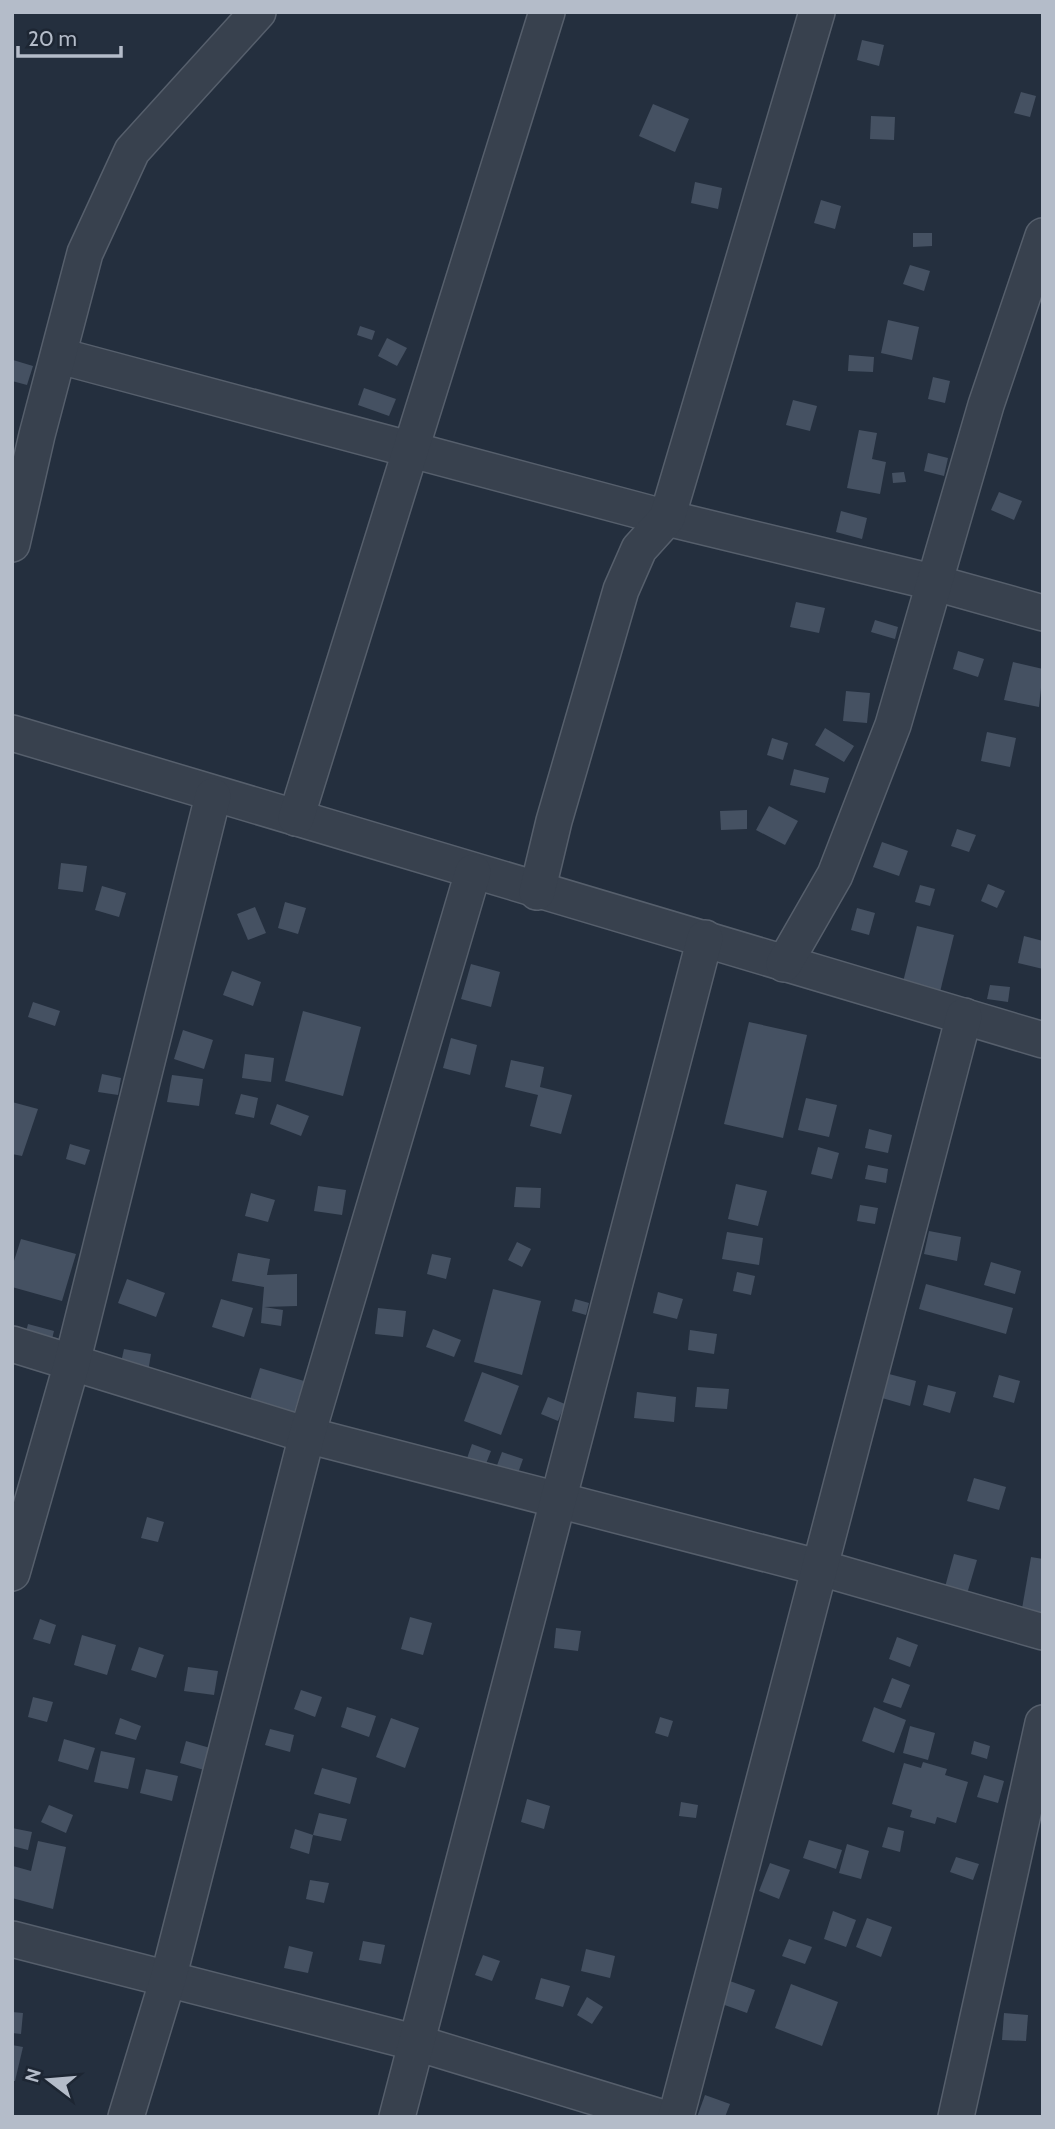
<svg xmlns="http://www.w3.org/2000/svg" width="1055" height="2129" font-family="Cabin,sans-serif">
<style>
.building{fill:#455162}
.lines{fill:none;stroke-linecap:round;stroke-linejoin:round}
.minor-casing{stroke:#565f6c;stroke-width:38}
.minor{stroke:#38414e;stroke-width:35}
</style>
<rect width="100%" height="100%" fill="#242f3e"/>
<g class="building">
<polygon points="862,40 884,45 879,66 857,60"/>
<polygon points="1021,92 1036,96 1030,117 1014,113"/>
<polygon points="653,104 689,119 675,152 639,136"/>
<polygon points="871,116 895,117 894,140 870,139"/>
<polygon points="695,182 722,188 718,209 691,203"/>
<polygon points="821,200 841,206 835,229 814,223"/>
<polygon points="913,233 932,233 932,246 913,247"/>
<polygon points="910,265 930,271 924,291 903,284"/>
<polygon points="888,320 919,327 912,360 881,353"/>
<polygon points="360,326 375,331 372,340 357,335"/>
<polygon points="387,338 407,348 397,366 378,356"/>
<polygon points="849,355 874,357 873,372 848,371"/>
<polygon points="13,360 33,366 27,385 12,381"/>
<polygon points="933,377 950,381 945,403 928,399"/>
<polygon points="364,388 396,399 389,416 358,405"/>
<polygon points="793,400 817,406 810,431 786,425"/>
<polygon points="859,430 877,433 872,459 886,462 880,494 847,488"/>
<polygon points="928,453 948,458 944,476 924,471"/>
<polygon points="904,472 906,482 893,483 892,473"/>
<polygon points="999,492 1022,501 1014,520 991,510"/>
<polygon points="841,511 867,518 862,539 836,532"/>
<polygon points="796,602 825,608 819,633 790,627"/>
<polygon points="875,620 898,627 895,639 871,632"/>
<polygon points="958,651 984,659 978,677 953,669"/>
<polygon points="1013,662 1043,669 1039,707 1004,700"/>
<polygon points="846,691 870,693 867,723 843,721"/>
<polygon points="825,728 854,746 844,762 815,745"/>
<polygon points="987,732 1016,738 1010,767 981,761"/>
<polygon points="772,738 788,743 783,760 767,755"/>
<polygon points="794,769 829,778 825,793 790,785"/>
<polygon points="769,806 798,821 785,845 756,830"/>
<polygon points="747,810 747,829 721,830 720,811"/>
<polygon points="957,829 976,835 969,852 951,846"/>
<polygon points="882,842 908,851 899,876 873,867"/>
<polygon points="61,863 87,866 83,892 58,889"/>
<polygon points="988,884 1005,891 997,908 981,901"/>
<polygon points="920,885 935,889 930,906 915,902"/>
<polygon points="102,886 126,893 119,917 95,910"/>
<polygon points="285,902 306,908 298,934 278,928"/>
<polygon points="255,907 266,933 248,940 237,914"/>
<polygon points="857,908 875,913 869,935 851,930"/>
<polygon points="917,926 954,935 940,992 903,982"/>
<polygon points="1024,936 1043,941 1043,969 1018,963"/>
<polygon points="471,964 500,972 491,1007 461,999"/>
<polygon points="232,971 261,982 253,1006 223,995"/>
<polygon points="990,985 1010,987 1008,1002 987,999"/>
<polygon points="33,1002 60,1011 55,1026 28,1017"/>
<polygon points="303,1011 361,1027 343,1096 285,1081"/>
<polygon points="749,1022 807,1035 783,1138 724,1124"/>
<polygon points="183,1030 213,1040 204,1069 174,1059"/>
<polygon points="451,1038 477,1045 470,1075 443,1068"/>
<polygon points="245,1054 274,1058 271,1082 242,1078"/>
<polygon points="511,1060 544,1067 540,1087 572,1095 561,1134 530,1126 538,1095 505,1087"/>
<polygon points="102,1074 121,1078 118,1095 98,1092"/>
<polygon points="172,1075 203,1079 199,1106 167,1102"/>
<polygon points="241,1094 258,1098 254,1118 235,1114"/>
<polygon points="806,1098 837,1105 829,1137 798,1130"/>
<polygon points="12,1102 38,1109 22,1156 12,1154"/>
<polygon points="277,1104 309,1116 301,1136 270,1124"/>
<polygon points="869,1129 892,1135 888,1153 865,1148"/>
<polygon points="70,1144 90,1150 85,1165 66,1159"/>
<polygon points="818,1147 839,1153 832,1179 811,1174"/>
<polygon points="868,1165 888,1169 886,1183 865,1179"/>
<polygon points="736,1184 767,1191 758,1226 728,1219"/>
<polygon points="318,1186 346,1190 342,1215 314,1211"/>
<polygon points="516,1187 541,1188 540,1208 514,1207"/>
<polygon points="251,1193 275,1200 268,1222 245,1216"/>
<polygon points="860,1205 878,1208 875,1224 857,1221"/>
<polygon points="929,1231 961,1237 957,1261 924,1254"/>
<polygon points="727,1232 763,1238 759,1265 722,1259"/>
<polygon points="21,1239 76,1254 62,1301 12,1287 12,1267"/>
<polygon points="517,1242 531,1249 522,1267 508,1260"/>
<polygon points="238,1253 270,1259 267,1275 297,1274 297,1306 264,1307 283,1310 281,1326 261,1323 264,1287 232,1281"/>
<polygon points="432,1254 451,1258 446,1279 427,1274"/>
<polygon points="991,1262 1021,1271 1015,1294 984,1285"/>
<polygon points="737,1272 755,1276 751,1295 733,1291"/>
<polygon points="127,1279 165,1293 156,1317 118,1303"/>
<polygon points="926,1284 1013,1308 1006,1334 919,1309"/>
<polygon points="493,1289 541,1301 522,1375 474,1362"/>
<polygon points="658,1292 683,1299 677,1319 653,1313"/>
<polygon points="221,1299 253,1308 244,1337 212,1327"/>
<polygon points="575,1299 589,1303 586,1315 572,1311"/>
<polygon points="378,1308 406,1311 403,1337 375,1334"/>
<polygon points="28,1324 54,1331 50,1347 24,1340"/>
<polygon points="433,1329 461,1340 454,1357 426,1347"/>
<polygon points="690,1330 717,1334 714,1354 688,1350"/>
<polygon points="124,1349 151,1354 148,1372 120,1367"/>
<polygon points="260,1368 304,1381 293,1416 249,1403"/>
<polygon points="482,1372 519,1386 501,1435 464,1421"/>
<polygon points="889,1374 916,1381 910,1406 882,1398"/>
<polygon points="999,1375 1020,1381 1014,1403 993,1397"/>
<polygon points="928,1385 956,1392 950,1413 923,1405"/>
<polygon points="697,1387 729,1389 727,1409 695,1407"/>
<polygon points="637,1392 676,1397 674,1422 634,1418"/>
<polygon points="548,1397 565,1404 558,1421 541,1414"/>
<polygon points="472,1444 491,1451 482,1474 464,1467"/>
<polygon points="502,1452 523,1459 517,1476 496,1468"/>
<polygon points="974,1478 1006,1487 999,1510 967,1501"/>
<polygon points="147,1517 164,1522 158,1542 141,1538"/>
<polygon points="954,1554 977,1560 964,1604 942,1598"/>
<polygon points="1031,1557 1043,1559 1043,1624 1020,1620"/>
<polygon points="410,1617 432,1623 423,1655 401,1649"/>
<polygon points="40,1619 56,1625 50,1644 33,1639"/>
<polygon points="556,1628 581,1631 578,1651 554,1648"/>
<polygon points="82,1635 116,1645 107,1675 74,1665"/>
<polygon points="897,1637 918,1645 910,1667 889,1659"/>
<polygon points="139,1647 164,1655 156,1678 131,1670"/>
<polygon points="188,1667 218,1671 214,1695 184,1691"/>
<polygon points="892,1678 910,1685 901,1708 883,1702"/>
<polygon points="301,1690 322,1697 315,1717 294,1709"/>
<polygon points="33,1697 53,1702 47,1722 28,1717"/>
<polygon points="347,1707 376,1716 369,1737 341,1727"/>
<polygon points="874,1707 906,1720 894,1753 862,1741"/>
<polygon points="660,1717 673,1721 668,1737 655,1733"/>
<polygon points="120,1718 141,1726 136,1740 115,1734"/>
<polygon points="391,1718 419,1728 405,1768 376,1757"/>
<polygon points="910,1726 935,1733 928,1760 903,1753"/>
<polygon points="270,1729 294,1735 290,1752 265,1745"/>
<polygon points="64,1739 95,1748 88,1770 58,1761"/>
<polygon points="186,1741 217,1750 211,1772 180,1763"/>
<polygon points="974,1741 990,1746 987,1759 971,1754"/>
<polygon points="101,1751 135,1758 128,1789 94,1782"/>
<polygon points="923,1762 947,1769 945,1775 968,1782 956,1823 937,1817 935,1824 910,1817 912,1810 892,1804 904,1763 921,1768"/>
<polygon points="322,1768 357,1778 350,1804 314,1794"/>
<polygon points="146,1769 178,1776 172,1801 140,1793"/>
<polygon points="984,1775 1004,1781 998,1803 977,1797"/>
<polygon points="527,1799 550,1806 544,1829 521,1822"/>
<polygon points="681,1802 698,1805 696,1818 679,1816"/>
<polygon points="49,1805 73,1815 66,1833 41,1822"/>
<polygon points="319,1813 347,1819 341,1841 313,1835 309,1854 290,1848 295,1829 313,1835"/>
<polygon points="888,1827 904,1831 900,1852 882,1847"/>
<polygon points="12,1828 32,1832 28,1850 12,1846"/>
<polygon points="809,1840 842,1850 836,1869 803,1858"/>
<polygon points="38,1841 66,1847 53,1909 12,1898 13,1866 31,1871"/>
<polygon points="847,1844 869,1851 861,1879 839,1873"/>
<polygon points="956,1857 979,1864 973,1880 950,1872"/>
<polygon points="770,1863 790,1870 779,1899 759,1891"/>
<polygon points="310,1880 329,1883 324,1903 306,1899"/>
<polygon points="833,1911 856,1920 846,1947 824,1939"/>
<polygon points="867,1918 892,1927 881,1957 856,1947"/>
<polygon points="789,1939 812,1947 805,1964 782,1956"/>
<polygon points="363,1941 385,1945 381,1964 359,1960"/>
<polygon points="289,1946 313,1952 308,1973 284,1968"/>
<polygon points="586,1949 615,1956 610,1978 581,1971"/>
<polygon points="483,1955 500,1961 492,1981 475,1975"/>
<polygon points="541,1978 570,1986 563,2007 535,1999"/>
<polygon points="727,1980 755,1990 747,2013 719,2003"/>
<polygon points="791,1984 838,2002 822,2046 775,2028"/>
<polygon points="587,1997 603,2007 592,2024 577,2015"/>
<polygon points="12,2012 23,2013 21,2034 12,2033"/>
<polygon points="1004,2013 1028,2015 1026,2041 1002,2040"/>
<polygon points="12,2045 23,2047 15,2081 12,2081"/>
<polygon points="705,2095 730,2104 725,2117 697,2117"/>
</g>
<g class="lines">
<g class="minor-casing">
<g id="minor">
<polyline points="60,356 667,518 932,582 1043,613"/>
<polyline points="12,544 37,435 85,253 132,151 258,12"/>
<polyline points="12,733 1043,1040"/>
<polyline points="296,818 547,12"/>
<polyline points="537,892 554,821 621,590 639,549 667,518 817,12"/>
<polyline points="784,964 835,875 893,725 986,405 1043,236"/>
<polyline points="12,1344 307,1435 821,1568 1043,1632"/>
<polyline points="12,1573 72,1363 213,796"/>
<polyline points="12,1939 417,2043 660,2117"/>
<polyline points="126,2117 168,1979 307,1435 473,872"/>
<polyline points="397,2117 705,938"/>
<polyline points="676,2117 964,1016"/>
<polyline points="956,2117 1043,1723"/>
</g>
</g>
<use href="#minor" class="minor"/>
</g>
<rect width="1055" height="2129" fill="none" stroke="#b4bcc9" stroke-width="28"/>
<g transform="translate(49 2080) rotate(286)" stroke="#1d2633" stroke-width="5" paint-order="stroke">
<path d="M0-5L12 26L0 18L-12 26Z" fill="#b4bcc9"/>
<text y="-10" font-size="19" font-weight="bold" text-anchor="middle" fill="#b4bcc9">N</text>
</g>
<path d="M18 46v10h103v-10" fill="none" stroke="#b4bcc9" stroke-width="3.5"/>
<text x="28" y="46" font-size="21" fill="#b4bcc9" stroke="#1d2633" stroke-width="5" paint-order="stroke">20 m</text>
</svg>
